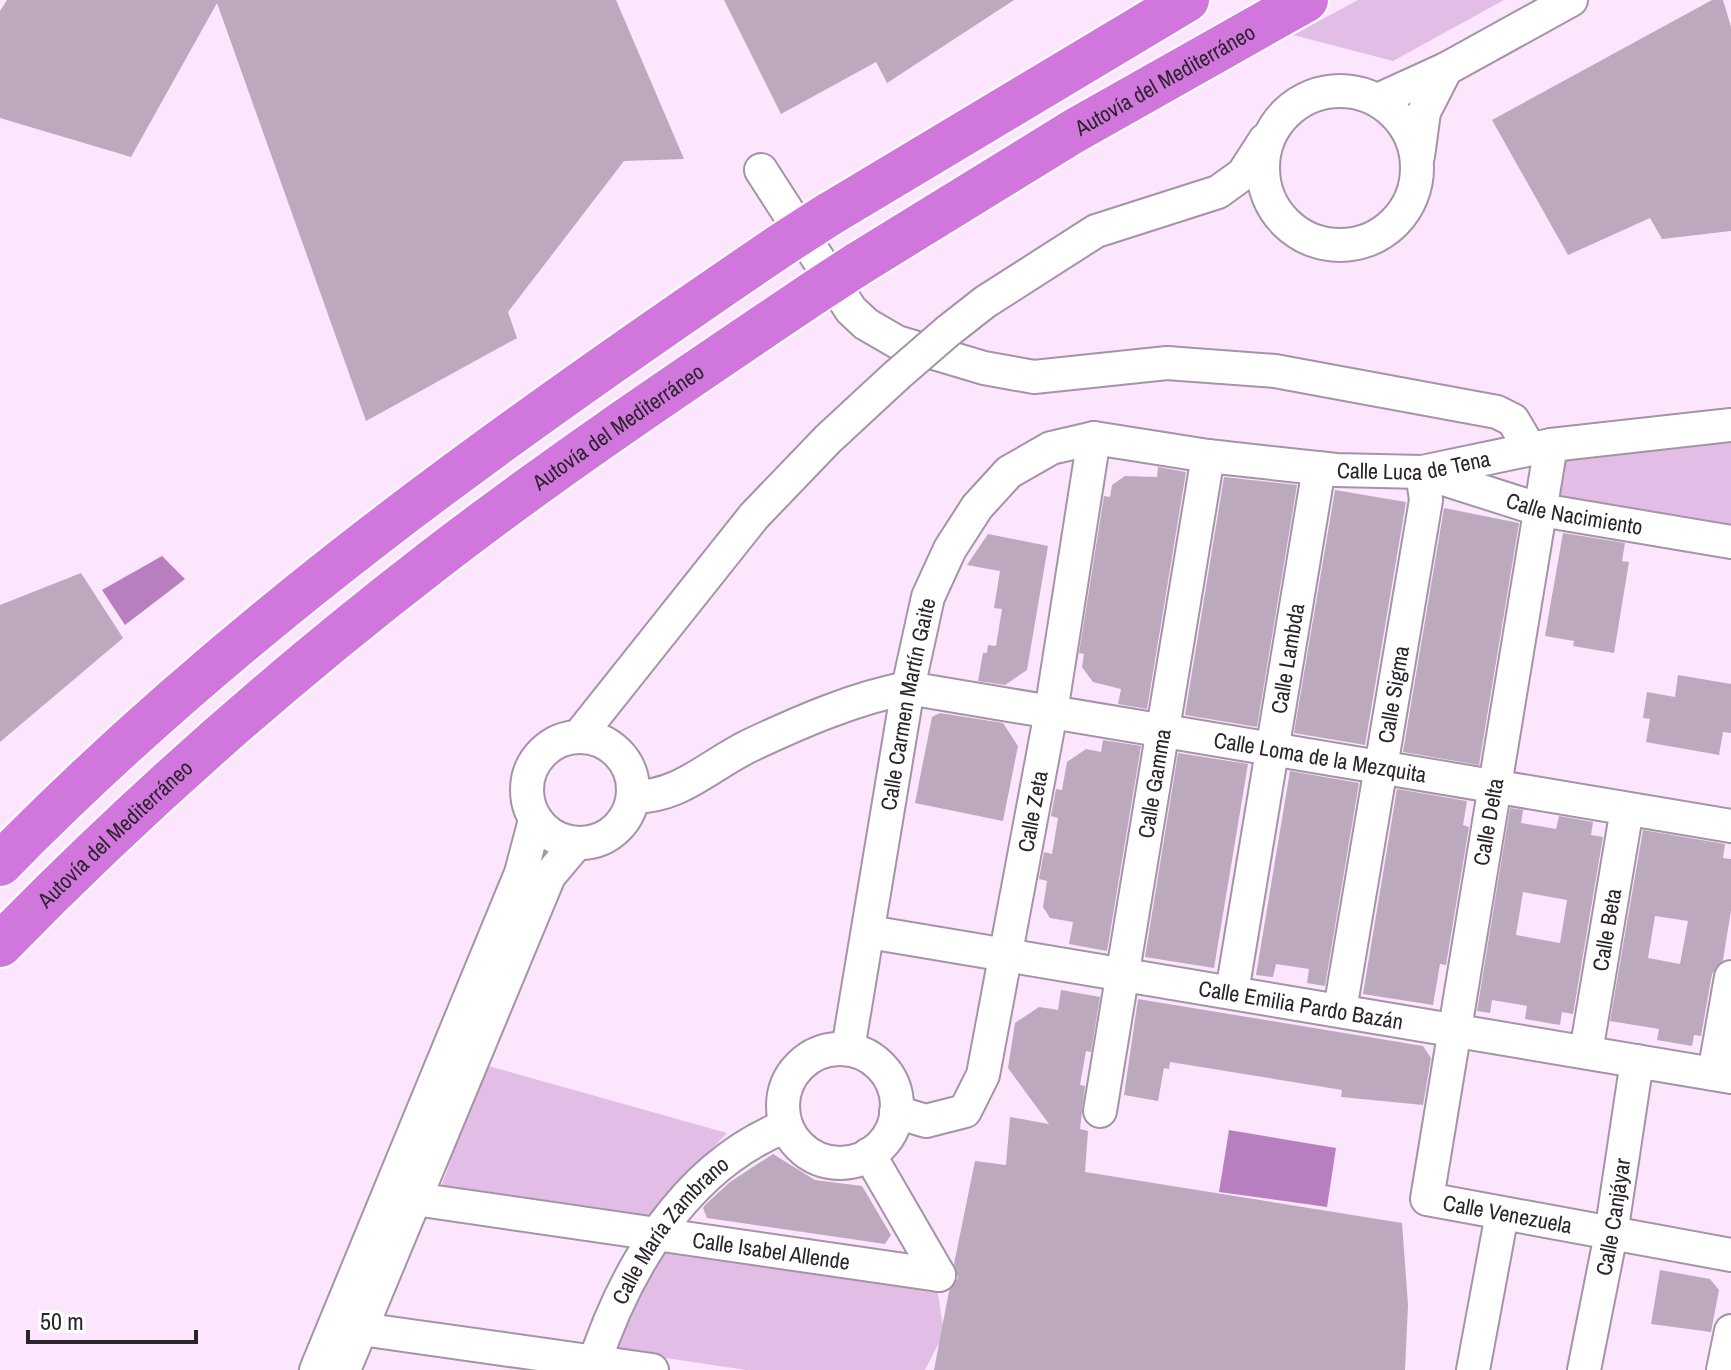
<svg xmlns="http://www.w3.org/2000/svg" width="1731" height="1370" font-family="'Archivo Narrow',sans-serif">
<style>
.green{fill:#e2bee6}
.water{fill:#b97ebf}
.building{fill:#bca9be;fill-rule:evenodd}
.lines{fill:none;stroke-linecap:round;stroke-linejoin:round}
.minor-casing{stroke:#a593a7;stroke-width:36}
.highway-casing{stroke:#fff;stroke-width:48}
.minor{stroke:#fff;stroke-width:32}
.highway{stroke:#d176dc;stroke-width:44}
.minor-bridge-casing{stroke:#a593a7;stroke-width:36;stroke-linecap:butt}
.highway-bridge-casing{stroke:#fff;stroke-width:48;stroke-linecap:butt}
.minor-bridge{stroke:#fff;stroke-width:32}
.highway-bridge{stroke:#d176dc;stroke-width:44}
.labels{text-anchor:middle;stroke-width:6;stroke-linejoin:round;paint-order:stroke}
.street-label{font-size:22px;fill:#2c242c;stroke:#fff}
</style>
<rect width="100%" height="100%" fill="#fbe6fd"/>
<g class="green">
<polygon points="1358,0 1504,0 1393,61 1293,35"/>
<polygon points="1731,436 1731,534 1557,504 1563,454"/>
<polygon points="485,1065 727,1133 645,1219 440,1190"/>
<polygon points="661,1248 937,1288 944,1333 925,1370 746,1370 613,1350"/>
</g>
<g class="water">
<polygon points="162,556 185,579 125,625 102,590"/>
<polygon points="1229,1130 1336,1148 1327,1207 1219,1192"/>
</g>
<g class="building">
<polygon points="7,0 616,0 684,159 624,161 508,312 517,338 366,421 217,3 131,157 0,118 0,11"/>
<polygon points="724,0 1014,0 887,83 876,62 781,114"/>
<polygon points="1712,0 1723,0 1731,27 1731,231 1662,239 1650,218 1568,255 1492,120"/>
<polygon points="1158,467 1186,472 1147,709 1118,704 1121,689 1093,682 1082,667 1084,654 1079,653 1104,496 1110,497 1112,485 1125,476 1157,477"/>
<polygon points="1224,477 1297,485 1257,727 1185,715"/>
<polygon points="1335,490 1406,502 1365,745 1294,733"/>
<polygon points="1444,508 1519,523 1479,765 1403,752"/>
<polygon points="1563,533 1625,543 1622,561 1629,562 1614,653 1573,646 1574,641 1545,636"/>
<polygon points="988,534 1048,546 1027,670 1005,685 978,681 983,653 987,653 988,645 996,646 1002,609 994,608 1000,571 967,565"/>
<polygon points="81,573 123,638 0,742 0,605"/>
<polygon points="1678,675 1731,684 1731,733 1723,732 1719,755 1646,742 1650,719 1643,718 1647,692 1675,697"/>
<polygon points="940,713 1003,723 1018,746 1003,821 915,803 932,717"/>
<polygon points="1103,740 1141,746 1107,951 1069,944 1073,922 1050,918 1043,907 1047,881 1039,879 1044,852 1052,854 1058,818 1051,816 1056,789 1062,790 1067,762 1086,749 1101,752"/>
<polygon points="1178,753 1248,764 1214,968 1145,957"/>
<polygon points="1290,771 1359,783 1325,986 1307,983 1309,969 1276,964 1273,977 1256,975"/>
<polygon points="1397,789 1467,801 1463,825 1469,827 1446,965 1440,964 1433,1005 1363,994"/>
<path d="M 1510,808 L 1523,810 L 1521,823 L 1539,826 L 1556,829 L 1559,816 L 1593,822 L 1591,835 L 1603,837 L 1573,1014 L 1562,1012 L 1560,1025 L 1525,1019 L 1527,1006 L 1492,1000 L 1490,1013 L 1477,1011 ZM 1523,892 L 1567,900 L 1560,943 L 1516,935 Z"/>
<path d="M 1643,830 L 1725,844 L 1723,858 L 1731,859 L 1731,910 L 1723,960 L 1712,974 L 1701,1036 L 1694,1035 L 1692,1046 L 1657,1040 L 1659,1029 L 1610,1021 ZM 1655,916 L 1688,921 L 1680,964 L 1648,958 Z"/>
<polygon points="1061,990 1100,997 1091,1052 1086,1051 1080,1085 1085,1086 1080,1129 1088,1131 1085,1172 1402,1223 1408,1305 1405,1370 934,1370 949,1291 958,1278 954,1264 975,1161 1006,1165 1010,1117 1049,1124 1008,1068 1015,1023 1039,1007 1058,1010"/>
<polygon points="1138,999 1423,1046 1431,1058 1423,1105 1341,1097 1342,1090 1170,1062 1169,1069 1164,1068 1158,1101 1124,1095"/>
<polygon points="773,1154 815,1180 862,1186 891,1235 885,1244 707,1218 703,1208 706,1204 730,1182"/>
<polygon points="1660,1270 1710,1279 1719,1290 1711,1332 1651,1324"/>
</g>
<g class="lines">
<g class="minor-casing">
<g id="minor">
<circle cx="1340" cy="168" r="77"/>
<polyline points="1378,100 1446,69 1571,0"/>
<polyline points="1418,156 1424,112 1446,69"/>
<polyline points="761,170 851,310 866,324 897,342 984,368 1034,377 1167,363 1275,371 1497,412 1513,420 1530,449"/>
<polyline points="948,331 985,302 1096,231 1218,192 1243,174 1265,140"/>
<path id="s1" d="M 1551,445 L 1427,1199 L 1731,1255"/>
<polyline points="579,736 754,516 828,439 896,376"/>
<circle cx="580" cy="790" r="53"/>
<path id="s2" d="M 633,797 C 681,797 709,765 751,745 C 800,722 855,698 908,688 L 1731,826"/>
<path id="s3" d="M 869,932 L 1731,1077"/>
<path id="s4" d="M 1232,992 L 1319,468"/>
<path id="s5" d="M 1340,1010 L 1426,500 L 1422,472 L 1541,510 L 1731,542"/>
<path id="s6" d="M 848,1049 L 908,688 L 928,597 L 950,549 L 977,507 L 1009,472 L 1051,448 L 1094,438 L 1208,456 L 1336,470 L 1422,472 L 1551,445 L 1731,425"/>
<circle cx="840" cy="1106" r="57"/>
<path id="s7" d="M 1586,1052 L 1627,809"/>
<polyline points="1714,1074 1731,977"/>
<path id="s8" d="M 1100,1111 L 1208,456"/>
<path id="s9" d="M 896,1112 L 926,1121 L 965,1111 L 983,1075 L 1051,712 L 1094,438"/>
<polyline points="869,1154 939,1275"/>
<path id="s10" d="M 415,1199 L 939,1275"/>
<polyline points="361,1329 652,1370"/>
<polyline points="316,1370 521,873 535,820"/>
<polyline points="344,1370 549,876 576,844"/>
<path id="s11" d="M 592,1370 C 624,1270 685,1166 786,1126"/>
<polyline points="1473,1370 1502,1214"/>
<path id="s12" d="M 1584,1370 L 1611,1234 L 1637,1061"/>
<polyline points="1723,1370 1731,1331"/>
</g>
</g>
<g class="highway-casing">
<g id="highway">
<polyline points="828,215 1187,0"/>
<path id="s13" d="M 858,264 L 1074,131 L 1306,0"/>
<path d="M 0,864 C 234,625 507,431 783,244"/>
<path id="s14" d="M 0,945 C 135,807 281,678 434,560 C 557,465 686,379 815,292"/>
</g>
</g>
<use href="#minor" class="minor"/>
<use href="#highway" class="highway"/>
<g class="minor-bridge-casing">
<polyline id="minor-bridge" points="896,376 948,331"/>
</g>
<g class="highway-bridge-casing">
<g id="highway-bridge">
<polyline points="783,244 828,215"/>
<polyline points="815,292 858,264"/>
</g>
</g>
<use href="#minor-bridge" class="minor-bridge"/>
<use href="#highway-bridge" class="highway-bridge"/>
</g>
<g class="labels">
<g class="street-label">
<text dy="8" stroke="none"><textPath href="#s13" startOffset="358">Autovía del Mediterráneo</textPath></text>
<text dy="8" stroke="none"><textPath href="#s14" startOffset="808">Autovía del Mediterráneo</textPath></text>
<text dy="8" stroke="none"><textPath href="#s6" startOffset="1024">Calle Luca de Tena</textPath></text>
<text dy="8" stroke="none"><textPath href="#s5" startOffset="704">Calle Nacimiento</textPath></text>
<text dy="8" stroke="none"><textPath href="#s4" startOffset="338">Calle Lambda</textPath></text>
<text dy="8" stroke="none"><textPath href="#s5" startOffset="320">Calle Sigma</textPath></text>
<text dy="8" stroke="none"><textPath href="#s6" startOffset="350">Calle Carmen Martín Gaite</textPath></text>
<text dy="8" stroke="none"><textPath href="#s2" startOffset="716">Calle Loma de la Mezquita</textPath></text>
<text dy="8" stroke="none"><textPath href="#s8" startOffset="332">Calle Gamma</textPath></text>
<text dy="8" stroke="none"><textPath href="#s9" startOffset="380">Calle Zeta</textPath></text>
<text transform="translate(1488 822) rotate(-80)" y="8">Calle Delta</text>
<text dy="8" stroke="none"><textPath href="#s14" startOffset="160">Autovía del Mediterráneo</textPath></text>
<text dy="8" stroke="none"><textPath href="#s7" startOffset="124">Calle Beta</textPath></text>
<text dy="8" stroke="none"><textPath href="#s3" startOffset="438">Calle Emilia Pardo Bazán</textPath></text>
<text dy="8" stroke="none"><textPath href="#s1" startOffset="846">Calle Venezuela</textPath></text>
<text dy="8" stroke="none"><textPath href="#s12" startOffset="156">Calle Canjáyar</textPath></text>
<text dy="8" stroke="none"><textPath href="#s11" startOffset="162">Calle María Zambrano</textPath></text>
<text dy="8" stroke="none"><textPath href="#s10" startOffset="360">Calle Isabel Allende</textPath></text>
</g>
</g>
<path d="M28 1330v12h168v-12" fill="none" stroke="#2c242c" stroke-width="4"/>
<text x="40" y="1330" font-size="24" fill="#2c242c" stroke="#ffffff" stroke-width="6" paint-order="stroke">50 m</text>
</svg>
